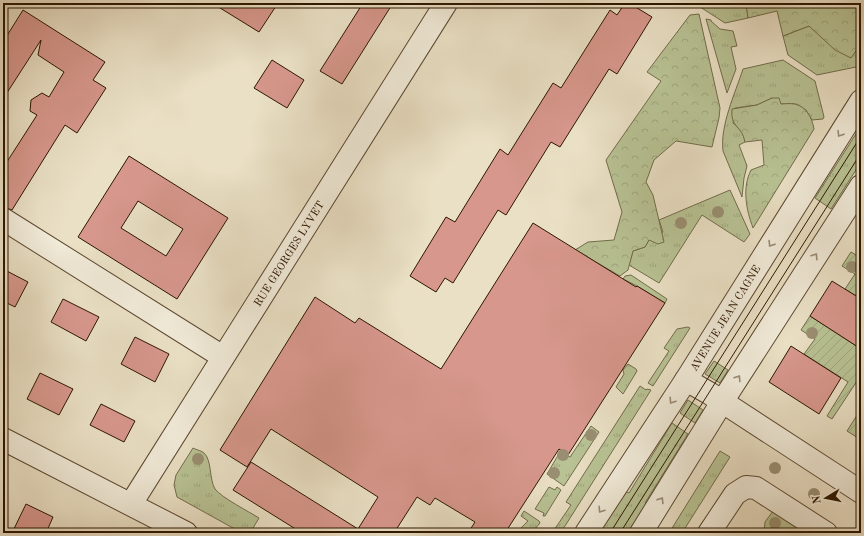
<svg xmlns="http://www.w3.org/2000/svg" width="864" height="536" font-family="'Old Standard TT',serif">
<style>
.grass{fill:url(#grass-tufts);stroke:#726c4a}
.forest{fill:url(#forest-crowns);stroke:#726c4a}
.garden{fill:url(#garden-furrows);stroke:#726c4a}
.building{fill:#d7978c;stroke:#2d1600;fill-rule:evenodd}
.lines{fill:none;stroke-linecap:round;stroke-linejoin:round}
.minor-casing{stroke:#5c4831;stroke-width:24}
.minor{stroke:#f1ebd9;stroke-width:22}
.tram{stroke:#2d1600;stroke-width:1}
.tree{fill:#998e71}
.oneway{stroke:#998b77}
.labels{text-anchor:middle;stroke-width:4;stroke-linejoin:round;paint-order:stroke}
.street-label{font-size:11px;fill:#2d1600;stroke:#f1ebd9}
</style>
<defs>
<pattern id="grass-tufts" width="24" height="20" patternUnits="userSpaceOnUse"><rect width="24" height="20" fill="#b8c294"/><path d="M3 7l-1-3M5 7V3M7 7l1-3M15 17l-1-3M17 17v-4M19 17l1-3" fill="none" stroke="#9ea67e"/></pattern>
<pattern id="forest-crowns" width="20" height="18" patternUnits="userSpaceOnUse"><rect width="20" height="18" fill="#b8c294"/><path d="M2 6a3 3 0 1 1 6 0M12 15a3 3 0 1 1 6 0" fill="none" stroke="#9ea67e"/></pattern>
<pattern id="garden-furrows" width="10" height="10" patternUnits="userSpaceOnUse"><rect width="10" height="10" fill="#b8c294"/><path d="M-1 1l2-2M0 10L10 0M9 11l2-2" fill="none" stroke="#9ea67e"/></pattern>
</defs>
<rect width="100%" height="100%" fill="#eae0c5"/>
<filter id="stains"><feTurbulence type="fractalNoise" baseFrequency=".005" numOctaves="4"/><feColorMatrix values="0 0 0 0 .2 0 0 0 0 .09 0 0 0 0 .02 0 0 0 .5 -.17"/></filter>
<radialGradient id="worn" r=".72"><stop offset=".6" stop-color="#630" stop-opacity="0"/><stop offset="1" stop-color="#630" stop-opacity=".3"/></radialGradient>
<g class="grass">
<polygon points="694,3 746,3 748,18 725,23"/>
<polygon points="706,19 711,20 711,21 720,29 733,31 737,46 731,47 736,69 727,93"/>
<polygon points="809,26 851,57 861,44 861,59 856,67 817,75 788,55 783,36"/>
<path d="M 783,60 L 815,81 L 824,117 L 823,119 L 812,120 L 806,110 L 795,104 L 781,104 L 772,98 L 757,105 L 735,108 L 733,123 C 740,128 744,134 745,142 L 739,145 L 747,166 L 744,178 L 742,197 L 723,151 C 720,125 735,94 743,69 Z"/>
<polygon points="861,126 861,162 831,209 815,198"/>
<polygon points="730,190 750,234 744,242 702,215 659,283 629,265 633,251 645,247 649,240 663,232 659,220"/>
<polygon points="631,275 667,299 665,303 637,286 623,279 625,276"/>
<polygon points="688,327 690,328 653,386 648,383 669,351 664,348 677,329"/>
<polygon points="714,361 728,370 720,383 705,374"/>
<polygon points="628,364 636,369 637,371 623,394 616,387 624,374 623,370"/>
<polygon points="640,386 646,390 647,389 651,390 565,526 559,533 552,533 571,505 566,502"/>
<polygon points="688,400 703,410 695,423 680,413"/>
<polygon points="672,423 688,434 645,503 650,507 633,533 596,533 623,490 629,493"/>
<polygon points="591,426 599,432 564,486 547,474 560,452 570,457"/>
<path d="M 193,448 C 197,450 202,451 204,453 C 212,460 209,479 215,489 C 222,498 248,511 259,518 L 250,533 L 242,533 L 177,497 L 174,485 L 176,475 Z"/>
<polygon points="720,451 730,457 682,533 669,533"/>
<polygon points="549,487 555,490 557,487 561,490 545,516 543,516 544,513 535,509"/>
<polygon points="524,511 539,521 540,523 534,530 532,530 529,533 516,533 528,521 521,516"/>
<polygon points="773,511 806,533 764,533 765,522"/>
</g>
<g class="forest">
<polygon points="746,3 848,3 861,10 861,44 851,58 835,50 809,26 783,36 777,11 748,18"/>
<polygon points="699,14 720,108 719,118 712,147 676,141 654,160 646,182 653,195 664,242 658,244 649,240 645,247 633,251 628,270 620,276 575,250 588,242 614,240 622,212 606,160 661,81 647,72 690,15"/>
<path d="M 772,98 L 779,98 L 781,104 C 785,104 791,103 795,104 C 807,107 812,118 814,129 L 753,228 C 746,209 742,188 751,170 L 764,165 L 762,140 L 745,142 C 742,125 730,128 732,109 L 757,105 Z"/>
</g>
<g class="garden">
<polygon points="851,252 861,258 861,299 845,289 855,274 842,266"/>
<polygon points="810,316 861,349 861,375 832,419 827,416 848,382 804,354 815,339 801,330"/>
<polygon points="861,409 861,440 847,431"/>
</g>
<g class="building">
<polygon points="212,3 278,3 259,32"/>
<polygon points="363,3 393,3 342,84 320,71"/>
<polygon points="625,3 629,3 652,17 617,74 609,69 560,147 551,142 506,215 498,210 453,283 445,278 436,292 410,276 446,217 455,222 500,149 508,155 553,83 561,88 610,10 617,15"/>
<polygon points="23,10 105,62 93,80 106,88 77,133 65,125 12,210 3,207 3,168 37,115 30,111 31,100 42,93 49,97 64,72 38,55 41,40 3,99 3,42"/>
<polygon points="272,60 304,80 287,108 254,88"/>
<path d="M 129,156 L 228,218 L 177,299 L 78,237 ZM 138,201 L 183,229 L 166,256 L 121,228 Z"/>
<polygon points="533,223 636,287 637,286 665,303 568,455 559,449 505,533 468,533 475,522 435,498 430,505 417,497 394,533 302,533 233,490 251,462 358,529 378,497 271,429 247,467 220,450 315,297 355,323 359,318 441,369"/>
<polygon points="3,269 28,282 15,307 3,301"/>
<polygon points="832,281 861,299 861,349 810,316"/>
<polygon points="63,299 99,317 86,341 51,322"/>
<polygon points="135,337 169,354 155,382 121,364"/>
<polygon points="791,346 841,378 819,414 769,382"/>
<polygon points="40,373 73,389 59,415 27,399"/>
<polygon points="101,404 135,421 124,442 90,425"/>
<polygon points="26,504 53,517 46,533 12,533"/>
</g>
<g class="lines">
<g class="minor-casing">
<g id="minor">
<polyline points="3,219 223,357"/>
<polyline points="686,380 709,393 861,492"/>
<polyline points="3,439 186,533"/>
<path id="s1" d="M 131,504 L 446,3"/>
<path id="s2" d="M 586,533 L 686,380 L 861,101"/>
<polyline points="641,533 722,402 861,186"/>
<polyline points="709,533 735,494 746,487 756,488 826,533"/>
</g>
</g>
<use href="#minor" class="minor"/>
<g class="tram">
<polyline points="610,533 861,136"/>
<polyline points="620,533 861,153"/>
</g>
</g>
<g class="tree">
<circle cx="718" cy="212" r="6"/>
<circle cx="681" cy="223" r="6"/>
<circle cx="852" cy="267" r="6"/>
<circle cx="812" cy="333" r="6"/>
<circle cx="591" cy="435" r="6"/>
<circle cx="563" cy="455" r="6"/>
<circle cx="198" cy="459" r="6"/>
<circle cx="775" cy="468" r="6"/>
<circle cx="554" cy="473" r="6"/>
<circle cx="814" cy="494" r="6"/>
<circle cx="775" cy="523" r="6"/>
</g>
<defs><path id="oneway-chevron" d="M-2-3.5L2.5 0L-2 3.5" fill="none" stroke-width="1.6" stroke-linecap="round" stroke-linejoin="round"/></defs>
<g class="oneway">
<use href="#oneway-chevron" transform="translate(840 134) rotate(122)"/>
<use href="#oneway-chevron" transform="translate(771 244) rotate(122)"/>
<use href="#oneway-chevron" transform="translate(815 256) rotate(-57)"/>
<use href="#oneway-chevron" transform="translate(738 378) rotate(-57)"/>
<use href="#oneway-chevron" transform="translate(672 401) rotate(123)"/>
<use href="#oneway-chevron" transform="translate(661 500) rotate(-58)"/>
<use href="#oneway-chevron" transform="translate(601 510) rotate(123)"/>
</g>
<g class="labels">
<g class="street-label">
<text dy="4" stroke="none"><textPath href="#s1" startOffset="296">RUE GEORGES LYVET</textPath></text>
<text dy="4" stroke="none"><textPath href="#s2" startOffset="256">AVENUE JEAN CAGNE</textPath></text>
</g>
</g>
<rect width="864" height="536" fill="none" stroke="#eae0c5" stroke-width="16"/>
<rect x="4" y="4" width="856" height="528" fill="none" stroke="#2d1600" stroke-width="2"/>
<rect x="8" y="8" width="848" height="520" fill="none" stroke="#2d1600"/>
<g transform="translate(826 498) rotate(260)" stroke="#f1ebd9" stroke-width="3" paint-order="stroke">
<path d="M0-3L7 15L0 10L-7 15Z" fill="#2d1600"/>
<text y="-6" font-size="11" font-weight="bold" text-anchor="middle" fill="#2d1600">N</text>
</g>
<rect width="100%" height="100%" filter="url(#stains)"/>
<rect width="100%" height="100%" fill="url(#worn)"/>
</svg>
